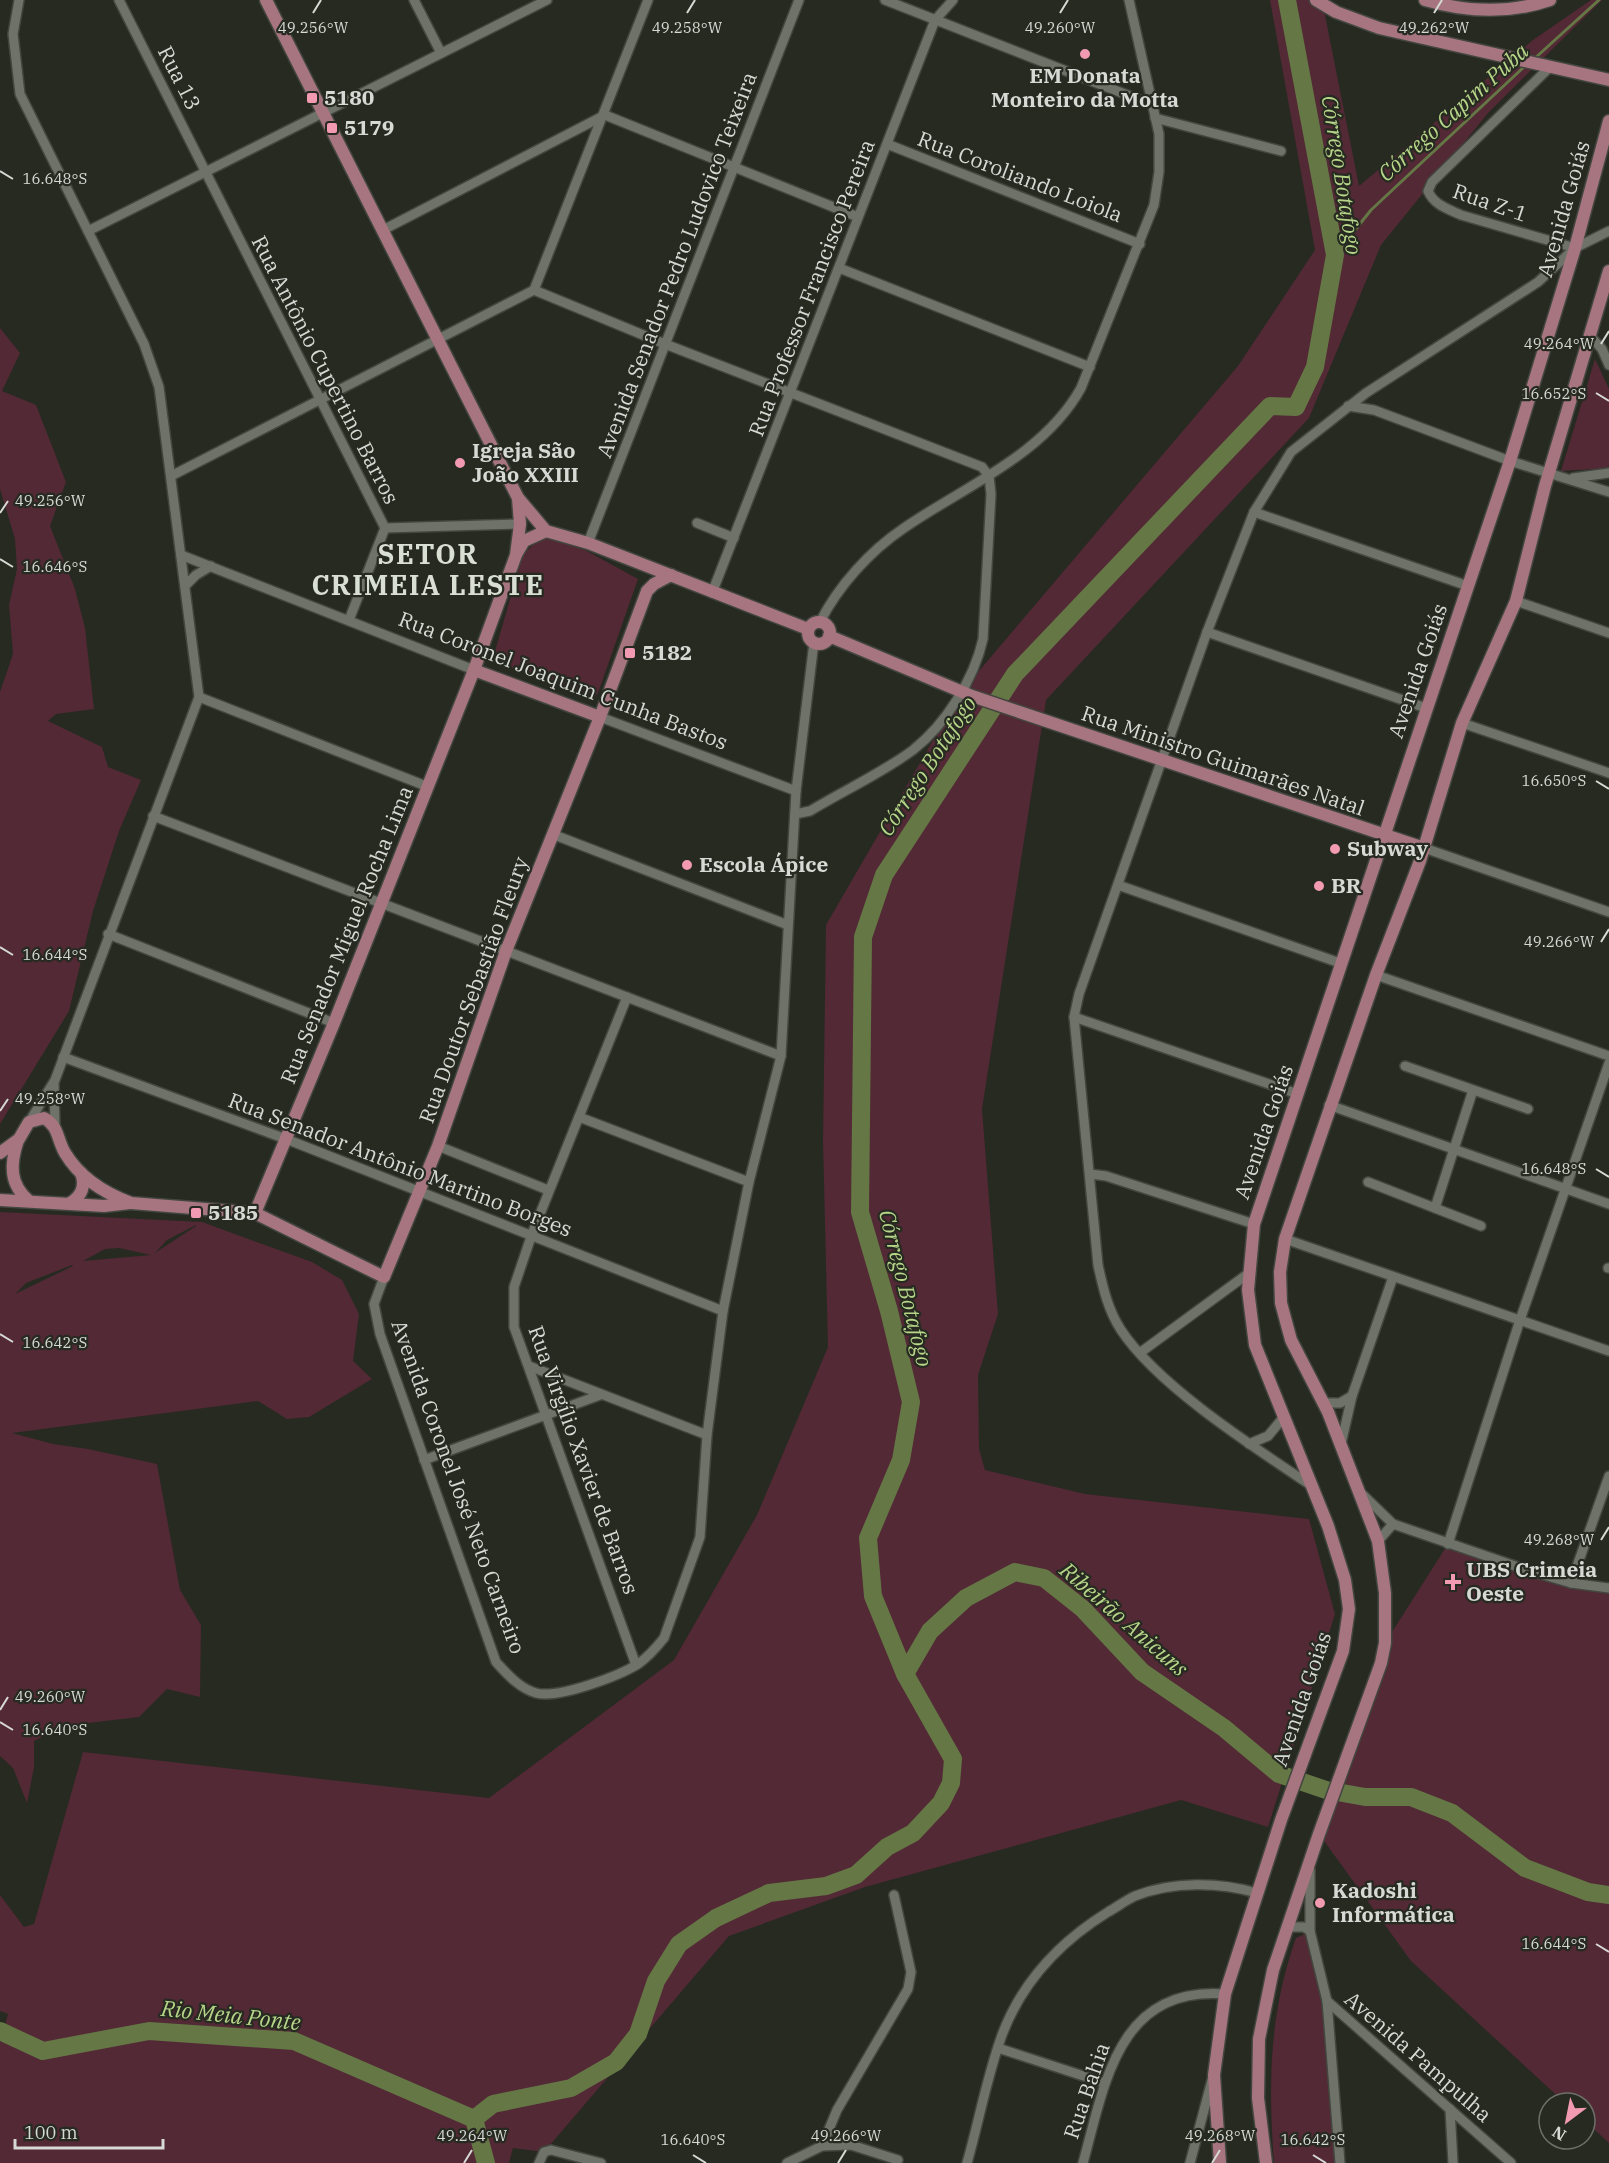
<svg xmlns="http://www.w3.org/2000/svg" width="1609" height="2163" font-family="'IBM Plex Serif',serif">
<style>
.green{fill:#522935;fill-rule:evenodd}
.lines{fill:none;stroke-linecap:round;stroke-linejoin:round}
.stream{stroke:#647745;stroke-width:3}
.river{stroke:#647745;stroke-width:18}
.minor-casing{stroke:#43463f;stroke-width:12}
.major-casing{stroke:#43463f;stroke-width:15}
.minor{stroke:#6e7268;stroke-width:9}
.major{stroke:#a7757f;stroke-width:12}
.ticks{fill:none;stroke:#d7d9d4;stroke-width:2}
.poi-dot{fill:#f19ab1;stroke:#262a21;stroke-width:2}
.labels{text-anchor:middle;stroke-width:4.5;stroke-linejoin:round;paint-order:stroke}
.poi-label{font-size:21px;font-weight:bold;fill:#d7d9d4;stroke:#262a21;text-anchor:start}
.street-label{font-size:21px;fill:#d7d9d4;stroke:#262a21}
.water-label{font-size:22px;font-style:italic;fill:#b7d589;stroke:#262a21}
.district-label{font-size:27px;font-weight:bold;letter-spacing:1.5px;fill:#dadfd4;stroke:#262a21}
.ticks-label{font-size:15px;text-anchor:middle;fill:#d7d9d4;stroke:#262a21;stroke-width:4.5;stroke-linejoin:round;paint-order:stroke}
</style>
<rect width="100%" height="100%" fill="#262a21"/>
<g class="green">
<polygon points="1270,0 1322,0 1359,186 1533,40 1591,0 1602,0 1488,113 1381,245 1309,418 1046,700 982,1109 998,1314 978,1375 979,1449 985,1470 1085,1494 1309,1519 1335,1614 1268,1827 1181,1800 865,1887 729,1936 544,2152 513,2148 509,2163 0,2163 0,2043 8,2014 0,2011 0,1895 24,1927 34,1924 83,1752 489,1798 674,1660 757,1515 828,1347 823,1141 826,925 961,692 1238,366 1315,250"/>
<polygon points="0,328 20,353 2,391 36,405 66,482 50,526 75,589 85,628 94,709 56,714 48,721 102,747 108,767 141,780 119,831 93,911 69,1011 0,1124 0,692 13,654 9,605 17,569 15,539 0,489"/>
<polygon points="1595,359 1609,389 1609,468 1561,471"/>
<path d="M 548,538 L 585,550 L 638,579 L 598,693 L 593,699 L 502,664 L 494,655 L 522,557 C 530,547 535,541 548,538 Z"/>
<path d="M 0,1212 L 202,1222 L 312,1262 L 342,1280 L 359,1314 L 353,1361 L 372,1379 L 309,1417 L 287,1419 L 258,1401 L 12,1433 L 53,1444 L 88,1449 L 157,1464 L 180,1590 L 201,1625 L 200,1697 L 167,1689 L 139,1717 L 63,1726 L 34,1741 L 34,1767 L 27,1803 L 13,1768 L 0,1756 ZM 196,1225 L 196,1226 L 155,1253 L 167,1240 ZM 119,1248 L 151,1255 L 83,1261 L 105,1249 ZM 72,1265 L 73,1266 L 15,1294 L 26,1283 Z"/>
<polygon points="1448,1544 1571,1583 1609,1589 1609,2143 1585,2121 1585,2103 1565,2103 1411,1961 1319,1834 1385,1643"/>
<path d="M 1305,1934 L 1322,2003 L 1336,2163 L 1274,2163 C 1268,2085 1269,2013 1296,1938 Z"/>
</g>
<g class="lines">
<g class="stream">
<polyline points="1534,59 1599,0"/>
<polyline points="1335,255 1371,210 1526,65"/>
</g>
<g class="river">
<polyline points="905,1674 873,1596 868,1538 901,1460 911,1402 889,1311 860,1212 863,937 884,875 1015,674 1270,406 1296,407 1315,367 1335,255 1287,0"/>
<polyline points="0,2031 43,2051 149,2031 294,2041 474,2119"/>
<polyline points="474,2119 493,2104 571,2088 616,2062 638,2034 656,1981 679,1944 716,1918 769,1893 826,1886 856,1875 887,1847 913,1833 941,1803 951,1783 953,1759 905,1674 930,1631 966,1598 1015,1572 1044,1578 1083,1609 1142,1672 1224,1728 1279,1774 1326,1790 1365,1797 1411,1797 1452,1813 1525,1868 1588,1892 1609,1895"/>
<polyline points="474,2119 486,2163"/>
</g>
<g class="minor-casing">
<g id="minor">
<polyline points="19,0 13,34 20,94 144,344 159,387 199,697 55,1080 29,1122"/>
<polyline points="119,0 385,528 349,620"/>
<polyline points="414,0 441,53"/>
<polyline points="885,0 1140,100 1151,101"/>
<path d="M 1550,67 L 1432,182 L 1428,191 C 1434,205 1448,209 1461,215 L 1575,248"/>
<polyline points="1155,118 1281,151"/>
<polyline points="887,144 1140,244"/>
<polyline points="383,230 605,115 858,217"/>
<polyline points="88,231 547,0"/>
<polyline points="839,268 1090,367"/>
<path d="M 534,290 L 665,344 L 982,467 L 989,476 L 991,494 L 983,639 C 974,679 946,724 913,750 C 882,773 843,791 810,811 L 795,814"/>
<polyline points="534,290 648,0"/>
<polyline points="1591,337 1602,349 1609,365"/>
<polyline points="1348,406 1374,410 1510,461 1609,492"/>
<polyline points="171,476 534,290"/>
<polyline points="1573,478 1609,473"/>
<polyline points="1254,512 1468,586"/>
<polyline points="697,523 734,538"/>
<polyline points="385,528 520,524"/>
<polyline points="588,543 799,0"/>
<polyline points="181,555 474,670"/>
<polyline points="185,586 196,575 211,566"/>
<polyline points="712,593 935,20 953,0"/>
<polyline points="1516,601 1609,633"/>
<path d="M 820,622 C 839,585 870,551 904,528 C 965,486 1044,455 1081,388 L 1154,205 L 1159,172 L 1159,134 L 1129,0"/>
<polyline points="1207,632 1426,708"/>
<polyline points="199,697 426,786"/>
<polyline points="600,717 796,791"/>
<polyline points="1462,723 1609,773"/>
<polyline points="153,816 781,1056"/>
<polyline points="552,834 788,925"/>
<polyline points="1424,848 1609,912"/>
<polyline points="1118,885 1340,963"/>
<polyline points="108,934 334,1023"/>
<polyline points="1376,975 1609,1056"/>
<polyline points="627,997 532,1234 514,1287 514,1327 636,1665"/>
<polyline points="1074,1017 1298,1094"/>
<polyline points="63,1057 286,1139 723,1311"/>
<polyline points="1405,1066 1528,1109"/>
<polyline points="54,1083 55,1126"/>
<polyline points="1329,1105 1609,1204"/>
<polyline points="579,1117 749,1182"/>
<polyline points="438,1146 548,1190"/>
<polyline points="1090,1174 1106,1176 1254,1224"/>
<polyline points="1368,1182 1481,1226"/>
<polyline points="1435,1208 1473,1090"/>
<polyline points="1285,1239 1609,1351"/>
<polyline points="1608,1268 1609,1268"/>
<path d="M 384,1277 L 374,1304 L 380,1334 L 496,1662 C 507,1674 519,1688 536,1693 C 558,1699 619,1676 638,1664 C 648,1657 656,1648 664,1638 L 700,1537 L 707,1435 L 723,1311 L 749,1182 L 781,1056 L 796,791 L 814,642"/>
<polyline points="1141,1352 1249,1273"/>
<polyline points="529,1366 707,1435"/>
<polyline points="1324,1403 1340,1403 1352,1396"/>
<polyline points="1249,1444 1268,1436 1283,1418"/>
<polyline points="1341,1444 1352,1396 1393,1277"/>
<polyline points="424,1460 600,1395"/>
<path d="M 1312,1486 C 1255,1448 1158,1386 1121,1330 C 1108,1310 1103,1288 1098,1265 L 1074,1017 L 1079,994 L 1207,632 L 1254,512 L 1291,452 L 1366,393 L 1538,282 L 1575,248 L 1609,231"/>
<polyline points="1361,1493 1393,1524 1527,1570 1571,1583 1609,1588"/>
<polyline points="1378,1541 1393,1524"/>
<polyline points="1448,1544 1520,1320 1609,1063"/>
<polyline points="1571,1583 1609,1476"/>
<polyline points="1310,1870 1310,1931 1327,2001 1511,2163"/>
<polyline points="1288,1927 1304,1927 1310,1931"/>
<polyline points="1327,2001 1340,2163"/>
<polyline points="998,2048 1105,2083"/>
<polyline points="1450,2109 1453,2163"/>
<polyline points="822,2146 837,2110 908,1989 911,1972 894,1895"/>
<polyline points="539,2163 544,2152 551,2150 601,2163"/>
<polyline points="787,2163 822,2146 851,2145 898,2160"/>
<path d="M 967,2163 C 979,2121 987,2076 1002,2035 C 1022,1982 1061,1941 1108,1912 C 1117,1907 1126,1900 1135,1896 C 1173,1881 1219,1882 1257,1893"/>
<path d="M 1083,2163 C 1105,2083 1118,1986 1225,1994"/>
<polyline points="1190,2163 1212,2080"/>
</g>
</g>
<g class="major-casing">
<g id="major">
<polyline points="1316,0 1336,12 1379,28 1609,80"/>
<path d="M 1425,0 C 1466,12 1509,14 1550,0"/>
<polyline points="519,499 546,531 588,543 808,629"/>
<polyline points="517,553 524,541 546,531"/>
<circle cx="819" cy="633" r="11"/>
<polyline points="829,636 972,696 1424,848"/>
<polyline points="474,670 600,717"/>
<path d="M 18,1140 C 10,1164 9,1184 29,1201"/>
<path d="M 0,1153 L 19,1139 L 29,1122 L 44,1118 C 59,1126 57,1140 65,1153 C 80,1178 104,1193 131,1203 L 255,1213 L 384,1277 L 438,1146 L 506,951 L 600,717 L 647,591 L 654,584 L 671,575"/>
<polyline points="0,1200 104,1206 130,1203"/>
<path d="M 70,1203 C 82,1196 86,1186 81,1173"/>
<polyline points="255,1213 334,1023 474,670 516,555 520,524 518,498 266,0"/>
<polyline points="1220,2163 1214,2075 1225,1994 1281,1820 1343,1651 1349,1609 1345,1580 1328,1526 1255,1345 1248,1290 1254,1224 1510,461 1575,248 1609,121"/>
<polyline points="1266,2163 1258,2098 1259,2039 1273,1970 1319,1834 1381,1663 1385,1643 1385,1593 1378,1541 1328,1412 1291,1340 1281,1303 1280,1272 1285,1239 1376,975 1420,861 1462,723 1516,601 1545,486 1609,271"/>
</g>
</g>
<use href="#minor" class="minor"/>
<use href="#major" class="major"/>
</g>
<path class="ticks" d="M 313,13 L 321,0M 687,13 L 695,0M 1060,13 L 1068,0M 1434,13 L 1442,0M 0,171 L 13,179M 1601,344 L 1609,331M 1596,393 L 1609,401M 0,513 L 8,501M 0,559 L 13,567M 1596,781 L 1609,789M 1601,942 L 1609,929M 0,947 L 13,955M 0,1111 L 8,1099M 1596,1169 L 1609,1177M 0,1334 L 13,1342M 1601,1540 L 1609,1527M 0,1710 L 8,1697M 0,1722 L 13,1730M 1596,1944 L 1609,1952M 693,2155 L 706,2163M 1313,2155 L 1326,2163M 464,2163 L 472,2150M 838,2163 L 846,2150M 1212,2163 L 1220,2150"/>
<g class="poi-dot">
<circle cx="1085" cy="54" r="6"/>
<rect x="306" y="92" width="12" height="12" rx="3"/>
<rect x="326" y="122" width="12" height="12" rx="3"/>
<circle cx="460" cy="463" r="6"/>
<rect x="624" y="647" width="12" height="12" rx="3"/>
<circle cx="1335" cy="849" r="6"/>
<circle cx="687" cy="865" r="6"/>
<circle cx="1319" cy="886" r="6"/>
<rect x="190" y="1207" width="12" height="12" rx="3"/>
<path d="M1450 1573h6v6h6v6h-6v6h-6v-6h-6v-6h6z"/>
<circle cx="1320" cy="1903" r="6"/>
</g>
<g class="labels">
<g class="poi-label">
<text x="1085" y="83" text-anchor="middle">EM Donata<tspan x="1085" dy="24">Monteiro da Motta</tspan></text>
<text x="324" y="105">5180</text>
<text x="344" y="135">5179</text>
<text x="472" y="458">Igreja São<tspan x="472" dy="24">João XXIII</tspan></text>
<text x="642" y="660">5182</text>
<text x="1347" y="856">Subway</text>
<text x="699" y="872">Escola Ápice</text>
<text x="1331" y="893">BR</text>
<text x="208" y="1220">5185</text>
<text x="1466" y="1577">UBS Crimeia<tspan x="1466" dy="24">Oeste</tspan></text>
<text x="1332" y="1898">Kadoshi<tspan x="1332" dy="24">Informática</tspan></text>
</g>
<g class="street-label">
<text transform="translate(179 78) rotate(63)" y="7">Rua 13</text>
<text transform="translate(1020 177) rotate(21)" y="7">Rua Coroliando Loiola</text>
<text transform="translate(1490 203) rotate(19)" y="7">Rua Z-1</text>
<text transform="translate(1564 209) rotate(-74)" y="7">Avenida Goiás</text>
<text transform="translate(677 265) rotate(-69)" y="7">Avenida Senador Pedro Ludovico Teixeira</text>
<text transform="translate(812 288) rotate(-69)" y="7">Rua Professor Francisco Pereira</text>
<text transform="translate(325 370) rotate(63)" y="7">Rua Antônio Cupertino Barros</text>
<text transform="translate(1418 671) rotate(-71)" y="7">Avenida Goiás</text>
<text transform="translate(563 681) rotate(21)" y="7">Rua Coronel Joaquim Cunha Bastos</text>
<text transform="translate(1223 761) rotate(19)" y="7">Rua Ministro Guimarães Natal</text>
<text transform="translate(347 935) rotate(-68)" y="7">Rua Senador Miguel Rocha Lima</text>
<text transform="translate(474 990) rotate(-70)" y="7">Rua Doutor Sebastião Fleury</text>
<text transform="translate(1264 1132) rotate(-71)" y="7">Avenida Goiás</text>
<text transform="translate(400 1165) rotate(21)" y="7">Rua Senador Antônio Martino Borges</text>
<text transform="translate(583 1460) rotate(70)" y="7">Rua Virgílio Xavier de Barros</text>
<text transform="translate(458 1487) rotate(70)" y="7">Avenida Coronel José Neto Carneiro</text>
<text transform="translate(1302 1699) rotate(-71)" y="7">Avenida Goiás</text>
<text transform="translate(1418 2057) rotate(41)" y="7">Avenida Pampulha</text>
<text transform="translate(1087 2091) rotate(-71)" y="7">Rua Bahia</text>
</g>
<g class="water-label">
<text transform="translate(1453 112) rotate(-42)" y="8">Córrego Capim Puba</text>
<text transform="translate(1342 175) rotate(81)" y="8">Córrego Botafogo</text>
<text transform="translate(927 766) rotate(-57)" y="8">Córrego Botafogo</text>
<text transform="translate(906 1288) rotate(76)" y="8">Córrego Botafogo</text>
<text transform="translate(1124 1619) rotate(41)" y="8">Ribeirão Anicuns</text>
<text transform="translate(231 2015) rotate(6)" y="8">Rio Meia Ponte</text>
</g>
<g class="district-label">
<text x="428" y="564">SETOR<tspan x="428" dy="31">CRIMEIA LESTE</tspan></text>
</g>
</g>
<g class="ticks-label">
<text x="313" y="33">49.256°W</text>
<text x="687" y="33">49.258°W</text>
<text x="1060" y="33">49.260°W</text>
<text x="1434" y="33">49.262°W</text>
<text x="55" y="184">16.648°S</text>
<text x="1559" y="349">49.264°W</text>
<text x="1554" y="399">16.652°S</text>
<text x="50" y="506">49.256°W</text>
<text x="55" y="572">16.646°S</text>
<text x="1554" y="786">16.650°S</text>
<text x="1559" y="947">49.266°W</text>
<text x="55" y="960">16.644°S</text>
<text x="50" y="1104">49.258°W</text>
<text x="1554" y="1174">16.648°S</text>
<text x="55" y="1348">16.642°S</text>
<text x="1559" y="1545">49.268°W</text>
<text x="50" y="1702">49.260°W</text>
<text x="55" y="1735">16.640°S</text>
<text x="1554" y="1949">16.644°S</text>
<text x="472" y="2141">49.264°W</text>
<text x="846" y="2141">49.266°W</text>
<text x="1220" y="2141">49.268°W</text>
<text x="693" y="2145">16.640°S</text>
<text x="1313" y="2145">16.642°S</text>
</g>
<g transform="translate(1567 2121) rotate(212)"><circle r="28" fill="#262a21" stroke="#6d7069" stroke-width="1.5"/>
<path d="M0-4.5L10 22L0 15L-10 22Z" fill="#f19ab1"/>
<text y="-9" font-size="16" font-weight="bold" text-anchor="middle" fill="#d7d9d4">N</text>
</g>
<path d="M15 2139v9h148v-9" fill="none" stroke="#d7d9d4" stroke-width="3"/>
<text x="24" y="2139" font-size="18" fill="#d7d9d4" stroke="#262a21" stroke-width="4.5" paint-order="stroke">100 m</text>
</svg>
